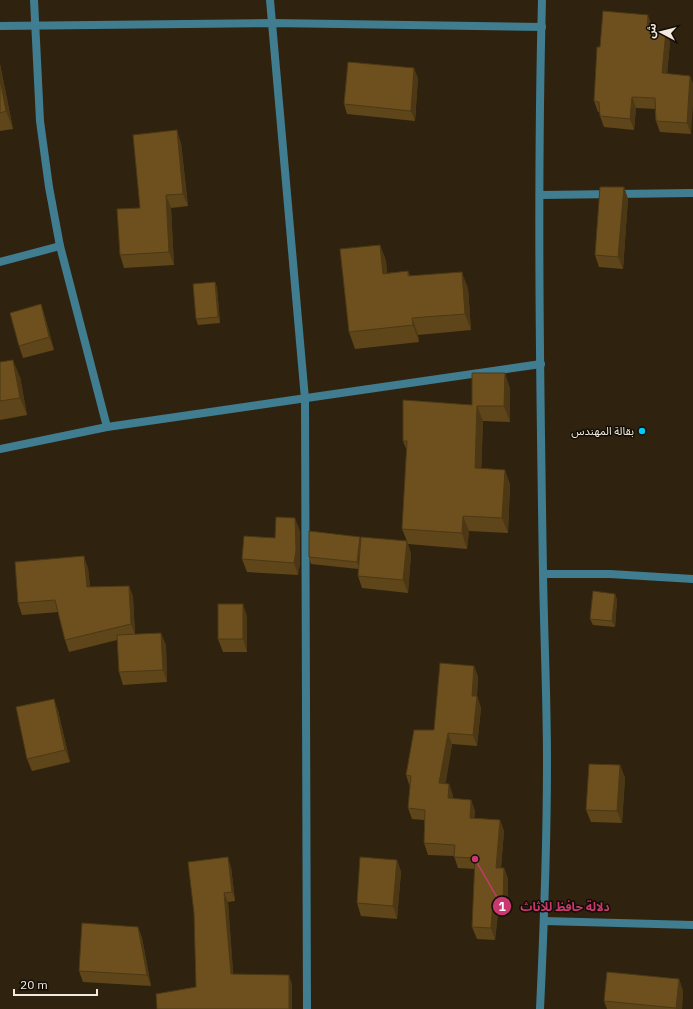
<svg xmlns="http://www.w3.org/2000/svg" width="693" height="1009" font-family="'IBM Plex Sans','Noto Sans Arabic',sans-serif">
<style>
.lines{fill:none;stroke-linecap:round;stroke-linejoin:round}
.minor{stroke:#407d91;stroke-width:8}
.tertiary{stroke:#407d91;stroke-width:8}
.wall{fill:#5e451a}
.shaded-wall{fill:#4c3815}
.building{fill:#6d501e;stroke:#4c3815}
.poi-dot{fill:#00cbf9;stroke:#130d06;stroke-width:1.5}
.labels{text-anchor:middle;stroke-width:3;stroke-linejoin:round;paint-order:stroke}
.poi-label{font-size:11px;fill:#f2eade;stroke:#130d06;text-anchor:end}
.leader{fill:none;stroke:#c9386f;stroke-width:1.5}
.callout-dot{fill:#c9386f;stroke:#130d06;stroke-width:1.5}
.mark-label{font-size:12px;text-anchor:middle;font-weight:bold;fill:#fff}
.callout-label{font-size:12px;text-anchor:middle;font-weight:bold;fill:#c9386f;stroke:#130d06;stroke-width:3;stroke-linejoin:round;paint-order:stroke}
</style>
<rect width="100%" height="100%" fill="#2f230f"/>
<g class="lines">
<g class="minor">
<polyline points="34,0 40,121 49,187 60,246 107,427"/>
<polyline points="270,0 305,399 307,1009"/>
<polyline points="0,26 271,23 542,27"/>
<polyline points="540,195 693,193"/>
<polyline points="0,262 60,246"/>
<polyline points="0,449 107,427 541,364"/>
<polyline points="543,574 610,574 693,579"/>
<polyline points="544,921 693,925"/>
</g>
<path class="tertiary" d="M 540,1009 C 544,926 547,843 547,761 C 547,698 544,636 543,573 C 540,382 537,191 542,0"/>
</g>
<g class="wall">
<polygon points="652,26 652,30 670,42 667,74 690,76 691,134 660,132 656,121 655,109 636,108 634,130 604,127 600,116 600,112 598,112 594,101 600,47"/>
<polygon points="0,64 13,129 0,131"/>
<polygon points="418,78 415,121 347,114 344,104"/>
<polygon points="181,143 188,206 171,208 174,265 124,268 120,255 140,208"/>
<polygon points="624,187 628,199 623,269 599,267 595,255"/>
<polygon points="380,245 386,261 387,273 408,271 410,276 468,288 471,330 418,335 419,342 355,349 349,332"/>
<polygon points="215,282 217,288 220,323 198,325 196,319"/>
<polygon points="41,304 45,317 54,350 23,358 19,346"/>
<polygon points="0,362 20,377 27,415 0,420"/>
<polygon points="510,388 510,422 483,421 481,468 505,470 510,485 508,533 469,531 467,549 408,544 411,554 408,593 362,588 358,576 358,569 311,564 309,557 361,541 407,541 402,529 407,451 403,441 472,405"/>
<polygon points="300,531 300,562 298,575 247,572 242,559 275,538"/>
<polygon points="88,568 90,587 129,586 133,597 135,634 166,645 167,682 123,685 119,672 117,640 69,652 65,640 58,612 22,615 18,603"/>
<polygon points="615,594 617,600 615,627 593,625 590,619"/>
<polygon points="247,616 247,652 223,652 218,639"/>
<polygon points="474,666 478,677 477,696 481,708 477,746 452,744 445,784 449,784 453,796 453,799 471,800 475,811 474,818 500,820 504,831 501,868 504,868 508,879 507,913 498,913 495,940 477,939 472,927 475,869 458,868 454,856 428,855 424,843 424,820 412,819 408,808 410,787 406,775"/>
<polygon points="54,699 58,711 70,762 32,771 27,759"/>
<polygon points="620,765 625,778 622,823 591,822 586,810"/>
<polygon points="397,860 401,872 397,919 361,916 357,903"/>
<polygon points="231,867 235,901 228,902 233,974 292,984 196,987"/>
<polygon points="138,927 142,938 151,986 83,982 79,971"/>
<polygon points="679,979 683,991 682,1009 607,1009 604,1001"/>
</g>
<g class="shaded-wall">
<polygon points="648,15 652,26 651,40 647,29"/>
<polygon points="666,31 670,42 666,84 662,73"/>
<polygon points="0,64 13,129 6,111 0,79"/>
<polygon points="414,68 418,78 415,121 411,111"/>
<polygon points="690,76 693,83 693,105 691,134 687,123"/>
<polygon points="632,97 636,108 634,130 630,119"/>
<polygon points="177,130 181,143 188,206 183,194"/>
<polygon points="624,187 628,199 623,269 618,257"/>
<polygon points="166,195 171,208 174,265 169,252"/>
<polygon points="380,245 386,261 389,290 383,274"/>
<polygon points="462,272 468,288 471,330 465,314"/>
<polygon points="215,282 217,288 220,323 218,317"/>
<polygon points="41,304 45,317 54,350 49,337"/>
<polygon points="412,318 418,335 419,342 413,325"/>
<polygon points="13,360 20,377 27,415 20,398"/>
<polygon points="505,373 510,388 510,422 504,406"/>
<polygon points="477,406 483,421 481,483 475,468"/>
<polygon points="505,470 510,485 508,533 502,518"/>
<polygon points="463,516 469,531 467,549 462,533"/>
<polygon points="295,518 300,531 300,562 298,575 294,563"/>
<polygon points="360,537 362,543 359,569 357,562"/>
<polygon points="407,541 411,554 408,593 403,580"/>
<polygon points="84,556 88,568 91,598 87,587"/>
<polygon points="129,586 133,597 135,635 131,624"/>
<polygon points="615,594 617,600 615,627 612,621"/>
<polygon points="243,604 247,616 247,652 243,639"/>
<polygon points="161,633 166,645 167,682 163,670"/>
<polygon points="474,666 478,677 476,707 472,696"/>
<polygon points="477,696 481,708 477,746 473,735"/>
<polygon points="54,699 58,711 70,762 65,750"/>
<polygon points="448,733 452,744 444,795 439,783"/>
<polygon points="620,765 625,778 622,823 617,811"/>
<polygon points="449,784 453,796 452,810 448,798"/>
<polygon points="471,800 475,811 474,829 470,818"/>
<polygon points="500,820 504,831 500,879 496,868"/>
<polygon points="228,857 231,867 235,901 232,892"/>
<polygon points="397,860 401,872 397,919 393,906"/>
<polygon points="504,868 508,879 507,913 503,902"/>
<polygon points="224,893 228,902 234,983 231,974"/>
<polygon points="493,902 498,913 495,940 491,928"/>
<polygon points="138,927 142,938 151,986 147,975"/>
<polygon points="289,975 292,984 292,1009 289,1009"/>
<polygon points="679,979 683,991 682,1009 676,1009 676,1008"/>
</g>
<g class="building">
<polygon points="603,11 648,15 647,29 666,31 662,73 690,76 687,123 656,121 655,98 632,97 630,119 600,116 599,102 594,101 597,47 600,47"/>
<polygon points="348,62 414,68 411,111 344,104"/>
<polygon points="0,79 6,111 0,113"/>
<polygon points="177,130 183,194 166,195 169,252 120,255 117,209 140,208 133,135"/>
<polygon points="600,187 624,187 618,257 595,255"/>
<polygon points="380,245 383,274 408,271 408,276 462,272 465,314 412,318 413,325 349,332 340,249"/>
<polygon points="215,282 218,317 196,319 193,284"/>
<polygon points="41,304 49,337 19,346 10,313"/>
<polygon points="13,360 20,398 0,401 0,362"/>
<polygon points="472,373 505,373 504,406 477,406 475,468 505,470 502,518 463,516 462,533 402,529 407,441 403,441 403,400 472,405"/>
<polygon points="276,517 295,518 296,550 294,563 242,559 244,536 275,538"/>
<polygon points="309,531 360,537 357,562 309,557"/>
<polygon points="361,537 407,541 403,580 358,576"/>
<polygon points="84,556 87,587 129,586 131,624 65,640 55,600 18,603 15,562"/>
<polygon points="593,591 615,594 612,621 590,619"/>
<rect x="218" y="604" width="25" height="35"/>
<polygon points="161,633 163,670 119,672 117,635"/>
<polygon points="440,663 474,666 472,696 477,696 473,735 448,733 439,783 449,784 448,798 471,800 470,818 500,820 496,868 504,868 503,902 493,902 491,928 472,927 475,858 454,857 455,845 424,843 425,810 408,808 411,776 406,775 414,730 434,730"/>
<polygon points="54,699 65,750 27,759 16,707"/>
<polygon points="589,764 620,765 617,811 586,810"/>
<polygon points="228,857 232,892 224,893 231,974 289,975 289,1009 157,1009 156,994 196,987 194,913 188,862"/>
<polygon points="360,857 397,860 393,906 357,903"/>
<polygon points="82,923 138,927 147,975 79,971"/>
<polygon points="607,972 679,979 676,1008 604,1001"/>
</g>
<circle class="poi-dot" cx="642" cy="431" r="4"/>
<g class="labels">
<g class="poi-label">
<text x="634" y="435">بقالة المهندس</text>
</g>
</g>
<path class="leader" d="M475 859L502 906"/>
<g class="callout-dot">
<circle cx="475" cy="859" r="4"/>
<circle cx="502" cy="906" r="10"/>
</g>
<g class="mark-label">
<text x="502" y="911">1</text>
</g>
<g class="callout-label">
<text x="565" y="911">دلالة حافظ للاثاث</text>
</g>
<g transform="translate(661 32) rotate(277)" stroke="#130d06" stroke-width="3" paint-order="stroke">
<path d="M0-3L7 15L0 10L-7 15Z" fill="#f2eade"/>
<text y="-6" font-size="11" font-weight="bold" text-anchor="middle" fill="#f2eade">ش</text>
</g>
<path d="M14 989v6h83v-6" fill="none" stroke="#f2eade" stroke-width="2"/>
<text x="20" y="989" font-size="12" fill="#f2eade" stroke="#130d06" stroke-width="3" paint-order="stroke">20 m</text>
</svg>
